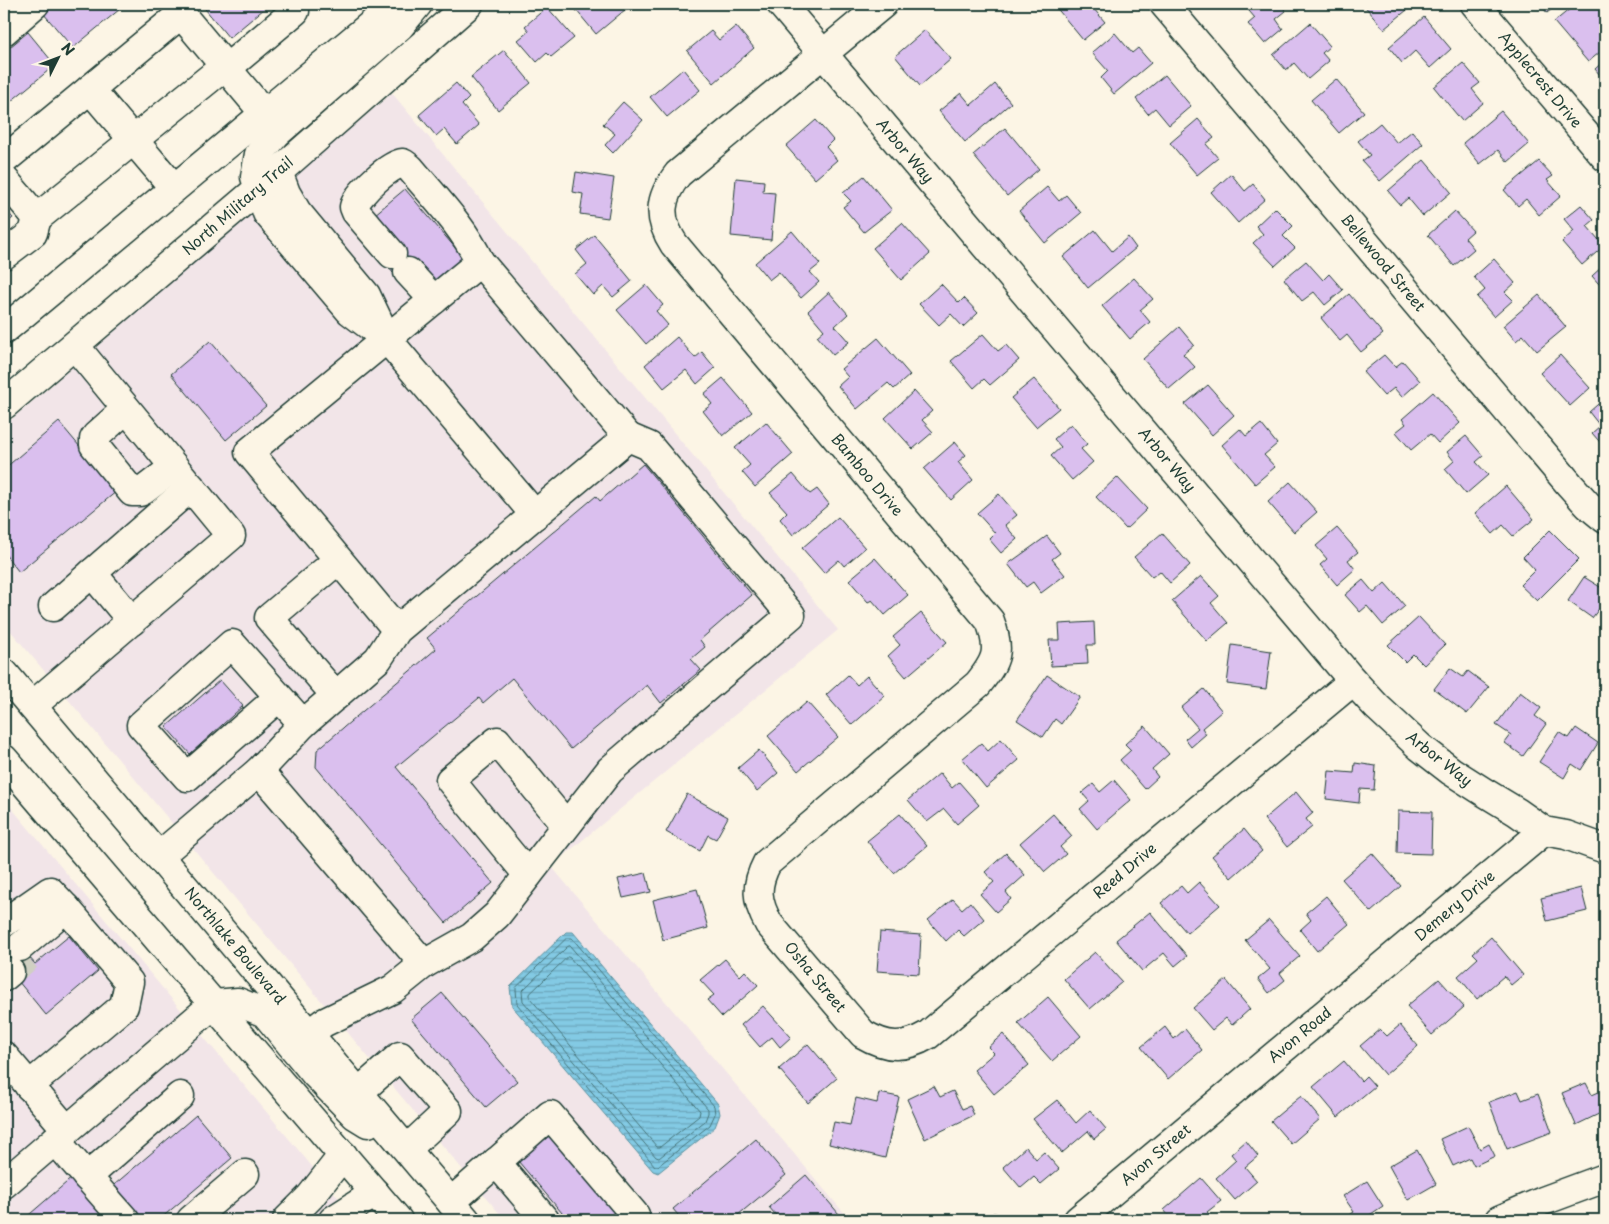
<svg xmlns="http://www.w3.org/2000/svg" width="1609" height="1224" font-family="'Playpen Sans',sans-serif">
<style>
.built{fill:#f2e5e8}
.water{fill:url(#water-rules);stroke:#5b929e}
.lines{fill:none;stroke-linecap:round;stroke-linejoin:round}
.shore{stroke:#47757a;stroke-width:1}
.building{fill:#dabfee;stroke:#1f3d34}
.minor-tunnel{stroke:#d0d0c2;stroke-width:28;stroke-dasharray:28 14;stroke-linecap:butt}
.minor-casing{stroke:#1f3d34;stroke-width:31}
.major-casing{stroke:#1f3d34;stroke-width:31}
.minor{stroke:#fcf5e5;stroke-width:28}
.major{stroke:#fcf5e5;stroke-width:28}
.labels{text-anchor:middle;stroke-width:4;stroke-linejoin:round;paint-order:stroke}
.street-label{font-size:15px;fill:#1f3d34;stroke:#fcf5e5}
</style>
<defs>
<pattern id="water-rules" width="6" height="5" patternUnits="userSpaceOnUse" patternTransform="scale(1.25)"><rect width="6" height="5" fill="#83cae4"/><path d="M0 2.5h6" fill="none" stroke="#6ba5ba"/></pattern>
</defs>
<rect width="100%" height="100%" fill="#fcf5e5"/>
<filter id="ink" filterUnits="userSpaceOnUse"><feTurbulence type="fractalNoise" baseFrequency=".02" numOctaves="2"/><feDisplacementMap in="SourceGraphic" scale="10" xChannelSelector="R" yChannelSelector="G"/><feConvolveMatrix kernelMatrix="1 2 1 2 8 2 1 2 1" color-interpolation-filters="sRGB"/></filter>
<g filter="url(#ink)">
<g class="built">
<polygon points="392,93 838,630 551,866 850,1220 505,1220 4,623 4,426"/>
<polygon points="4,799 357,1220 4,1220"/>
</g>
<polygon class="water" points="566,932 573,932 718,1104 720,1114 715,1127 658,1173 653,1171 512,1006 510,987"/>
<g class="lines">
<g class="shore">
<polygon points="567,938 572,938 714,1106 715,1114 710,1125 658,1166 655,1166 517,1004 516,988"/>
<polygon points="570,946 708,1109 708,1113 705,1121 659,1158 656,1157 523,1001 522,991 567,947"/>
<polygon points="568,957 570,958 700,1111 699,1116 660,1147 657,1147 530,998 530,994"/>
</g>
</g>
<g class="building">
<polygon points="54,4 126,4 73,48 43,13"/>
<polygon points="201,4 270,4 229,38"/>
<polygon points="571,4 632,4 596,34"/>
<polygon points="1058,4 1097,4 1093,8 1105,22 1083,40 1055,6"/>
<polygon points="1245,4 1280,4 1286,11 1276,19 1283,29 1265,44 1248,24 1255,18 1244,5"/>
<polygon points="1363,4 1413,4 1413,5 1384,29"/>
<polygon points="1540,4 1558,4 1547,13"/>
<polygon points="1576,4 1598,4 1605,12 1605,48 1588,62 1554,22"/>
<polygon points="547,7 574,38 551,57 547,53 537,62 518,40 529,31 525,26"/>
<polygon points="1424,17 1451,49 1430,68 1415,51 1402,63 1389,47"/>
<polygon points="1310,23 1330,46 1322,53 1329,61 1308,79 1294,63 1286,70 1273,55"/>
<polygon points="736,26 754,48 714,83 687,51 711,31 719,40"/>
<polygon points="925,30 951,59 920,86 895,56"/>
<polygon points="28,32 55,65 4,107 4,52"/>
<polygon points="1115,33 1132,53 1138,48 1151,63 1114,94 1101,78 1108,71 1092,53"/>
<polygon points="504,50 531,83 498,110 471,77"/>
<polygon points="1605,60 1605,81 1595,69"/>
<polygon points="1463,63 1480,83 1472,89 1483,103 1462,121 1434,87"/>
<polygon points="683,69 700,90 667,117 650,97"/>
<polygon points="1165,75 1191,106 1169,125 1155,108 1148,114 1136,99"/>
<polygon points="1336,79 1364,112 1339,133 1311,100"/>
<polygon points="456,83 469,98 462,105 479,125 457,144 444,129 436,136 419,115"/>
<polygon points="995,84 1011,103 965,142 939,111 961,93 971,105"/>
<polygon points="623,102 643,120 613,153 605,145 615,134 603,124"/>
<polygon points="1501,111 1529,144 1508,162 1498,150 1480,164 1463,143"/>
<polygon points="1198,119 1214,138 1206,144 1218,158 1197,175 1170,143"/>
<polygon points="816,120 833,140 826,147 837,160 815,179 786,146"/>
<polygon points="1380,123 1397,143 1412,131 1423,144 1380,181 1362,161 1370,155 1358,141"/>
<polygon points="1005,128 1039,169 1007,196 973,155"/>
<polygon points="1424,160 1451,192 1423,216 1408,198 1400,205 1388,191"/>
<polygon points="1539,161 1553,176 1547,180 1561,196 1539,215 1526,199 1518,206 1504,190"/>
<polygon points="576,172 614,178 608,218 580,214 583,194 573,192"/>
<polygon points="1231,174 1245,191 1253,184 1265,199 1238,223 1211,192"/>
<polygon points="864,176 892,210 864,232 843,207 851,201 843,193"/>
<polygon points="736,178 764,181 763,192 775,193 771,240 731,236"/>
<polygon points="1047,187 1059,201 1066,195 1081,213 1045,243 1019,211"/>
<polygon points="405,189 463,257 432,284 399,280 383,261 374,215"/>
<polygon points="1581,205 1594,220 1587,226 1604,246 1582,265 1562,242 1574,231 1564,219"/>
<polygon points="4,208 13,218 4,225"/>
<polygon points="1275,208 1293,226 1283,236 1295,248 1275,266 1253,243 1263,234 1256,226"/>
<polygon points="1455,211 1473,231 1465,238 1474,249 1454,266 1428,235"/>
<polygon points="902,223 930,254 901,280 873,248"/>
<polygon points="1095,230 1112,251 1128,237 1136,248 1088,288 1063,257"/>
<polygon points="792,231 820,264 810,272 819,282 801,298 779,272 769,280 755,263"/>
<polygon points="594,235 632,281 613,297 603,286 593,295 575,274 587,264 576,250"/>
<polygon points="1494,259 1515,283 1505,292 1513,300 1494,317 1477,297 1485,290 1474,277"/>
<polygon points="1306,261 1323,280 1329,274 1343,290 1325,305 1314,292 1302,301 1284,279"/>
<polygon points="1605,264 1605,291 1592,276"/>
<polygon points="1134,278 1153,299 1140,310 1150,322 1130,339 1102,306"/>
<polygon points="941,284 959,303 964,298 978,313 963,327 951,314 939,325 919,304"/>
<polygon points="646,285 663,305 656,311 668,325 646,344 617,310"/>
<polygon points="829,292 848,314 835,326 849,342 833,355 817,336 824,330 808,311"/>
<polygon points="1349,294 1383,334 1361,352 1347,335 1340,341 1321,318"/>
<polygon points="1539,295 1566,327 1537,351 1523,335 1516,341 1503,326"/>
<polygon points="1179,327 1194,345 1183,354 1195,367 1169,389 1143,359"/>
<polygon points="983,334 998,351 1006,345 1019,360 990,385 984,379 974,388 951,361"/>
<polygon points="677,337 695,358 702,352 715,368 697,384 686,370 664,388 645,365"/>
<polygon points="878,338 910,375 894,389 888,383 857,409 838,386 848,377 841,369"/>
<polygon points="210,341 266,406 226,440 171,374"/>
<polygon points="1384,355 1395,367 1403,361 1420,381 1402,397 1394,388 1384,396 1363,372"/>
<polygon points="1560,355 1590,388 1570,406 1540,373"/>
<polygon points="723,378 752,412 723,436 703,411 712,404 704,394"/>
<polygon points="1034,379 1059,408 1036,427 1011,398"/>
<polygon points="1208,385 1234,415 1212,435 1185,404"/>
<polygon points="914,391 932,411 922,420 933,432 913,449 885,418"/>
<polygon points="1433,392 1460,423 1438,443 1430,434 1411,450 1396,432 1406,424 1402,419"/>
<polygon points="1605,398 1605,448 1592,433 1600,426 1589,412"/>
<polygon points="59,422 117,491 19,572 4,553 4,469"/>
<polygon points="766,422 793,454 755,487 742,472 750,465 735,448"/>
<polygon points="1071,424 1087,444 1081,449 1093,462 1072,480 1051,456 1061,447 1054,439"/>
<polygon points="1261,424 1277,444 1264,455 1275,467 1255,484 1222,445 1240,429 1246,436"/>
<polygon points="1466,436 1483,456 1476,462 1488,475 1466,494 1445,469 1454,461 1447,452"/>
<polygon points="955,442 966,455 958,462 973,480 951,500 924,469"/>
<polygon points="643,464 752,595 700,640 705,647 691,659 701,670 661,703 647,685 571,749 512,678 483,703 479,698 396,767 493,883 446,923 316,767 317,750 436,649 427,638 596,496 600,501"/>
<polygon points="793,474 810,494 817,489 829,504 793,535 780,519 787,512 770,493"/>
<polygon points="1117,477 1147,509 1126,529 1096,497"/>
<polygon points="1290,482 1317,512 1294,532 1268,502"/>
<polygon points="1506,486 1534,519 1513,536 1503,525 1493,534 1475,513"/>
<polygon points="999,494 1017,515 1005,525 1017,539 1001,553 989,539 995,533 977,513"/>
<polygon points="838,517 865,548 844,566 839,560 824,573 802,548"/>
<polygon points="1337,528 1358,552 1348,560 1355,569 1337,585 1320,565 1327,559 1316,546"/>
<polygon points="1550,530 1579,559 1537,601 1520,585 1535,570 1523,557"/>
<polygon points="1162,533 1190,565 1170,583 1160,571 1152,577 1134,557"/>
<polygon points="1047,536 1060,553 1052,559 1065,575 1041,593 1033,582 1026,587 1008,564"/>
<polygon points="875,558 908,595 885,615 872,600 868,602 849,580"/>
<polygon points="1201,576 1219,596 1211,603 1228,623 1207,641 1172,601"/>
<polygon points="1584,577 1605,590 1605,601 1592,618 1568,601"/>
<polygon points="1363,580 1374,593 1385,583 1405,606 1383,625 1367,606 1360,612 1345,595"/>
<polygon points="921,613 947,642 906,677 888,656 900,645 893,637"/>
<polygon points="1419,617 1445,645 1424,665 1413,654 1405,662 1388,645"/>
<polygon points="1094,622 1095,645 1087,645 1088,664 1051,666 1049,640 1060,640 1059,624"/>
<polygon points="1232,645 1271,651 1266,689 1227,684"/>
<polygon points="1450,668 1463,677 1468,671 1489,687 1467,714 1434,689"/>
<polygon points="848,675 857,685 867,676 885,696 852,725 826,695"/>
<polygon points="1047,675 1080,697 1061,724 1055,719 1043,737 1017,720"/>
<polygon points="220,680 243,706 190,754 166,727"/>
<polygon points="1204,689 1222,711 1202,728 1206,734 1191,747 1185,739 1198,728 1181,708"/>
<polygon points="1520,692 1541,708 1535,716 1546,724 1523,756 1505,743 1511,735 1496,725"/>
<polygon points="807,702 838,737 798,771 768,736"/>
<polygon points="1145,726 1169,754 1152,769 1158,777 1145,789 1120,760 1131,750 1125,744"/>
<polygon points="1576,728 1598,743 1581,770 1572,764 1564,778 1539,762 1559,732 1569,738"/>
<polygon points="1001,739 1019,760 986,788 962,759 981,743 988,751"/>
<polygon points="759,750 778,773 757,791 738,768"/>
<polygon points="1355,763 1376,766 1374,790 1360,789 1359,803 1326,799 1329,771 1354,773"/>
<polygon points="940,773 952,788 959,782 979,805 957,824 944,809 927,822 908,800"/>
<polygon points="1114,780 1131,800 1097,829 1080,809 1089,801 1082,793 1093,784 1100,792"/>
<polygon points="1296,792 1313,813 1306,819 1312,827 1287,847 1264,819"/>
<polygon points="687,794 728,817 716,839 708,835 700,851 666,832"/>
<polygon points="1398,811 1432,812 1431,854 1397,853"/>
<polygon points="900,814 927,846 894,873 867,841"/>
<polygon points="1053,814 1072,836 1060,847 1066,854 1045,872 1020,843"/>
<polygon points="1244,829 1262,851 1231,878 1212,856"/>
<polygon points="1006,853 1025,875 1006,892 1011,899 996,912 980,894 994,882 985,872"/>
<polygon points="1372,853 1401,886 1371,912 1342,879"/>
<polygon points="646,873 651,892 623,898 618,879"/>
<polygon points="1199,882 1220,905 1187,933 1161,903 1181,886 1187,893"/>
<polygon points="1581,888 1587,911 1547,921 1541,898"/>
<polygon points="697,889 708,928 663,940 653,900"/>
<polygon points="1326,896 1349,924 1317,951 1300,930 1311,920 1306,913"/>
<polygon points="953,899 962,909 970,902 984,919 964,936 958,930 946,941 928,920"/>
<polygon points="1150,912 1187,956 1175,966 1164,953 1142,971 1116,940"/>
<polygon points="1269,920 1300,956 1280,973 1285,980 1269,993 1258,979 1270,969 1245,940"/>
<polygon points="880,932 921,935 919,974 877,971"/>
<polygon points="10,935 35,964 69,936 98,971 46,1015 4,964 4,941"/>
<polygon points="1491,937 1523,975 1511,985 1504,976 1477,999 1458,976 1478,958 1473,953"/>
<polygon points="1095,952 1122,982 1090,1009 1064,979"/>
<polygon points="725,959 740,976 745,971 758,985 722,1017 707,1000 714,995 700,980"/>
<polygon points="1439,979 1464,1007 1432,1035 1407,1006"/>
<polygon points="1226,980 1250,1009 1232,1025 1226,1018 1212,1030 1193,1008"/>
<polygon points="442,993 517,1081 486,1107 411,1019"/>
<polygon points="1048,997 1081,1036 1052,1061 1018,1023"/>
<polygon points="763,1006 791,1037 780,1047 772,1037 760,1047 741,1025"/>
<polygon points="1400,1025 1418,1046 1385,1075 1360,1046 1380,1029 1387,1036"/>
<polygon points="1165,1027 1174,1039 1185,1029 1202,1050 1168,1079 1141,1047"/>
<polygon points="1003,1034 1029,1065 994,1094 974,1070 994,1053 988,1047"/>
<polygon points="808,1044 837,1078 808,1103 779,1069"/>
<polygon points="1344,1061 1361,1081 1366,1076 1375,1086 1338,1117 1313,1087"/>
<polygon points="1586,1083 1592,1095 1601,1091 1605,1101 1605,1111 1576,1125 1562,1093"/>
<polygon points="934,1086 940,1097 953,1091 962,1109 970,1106 974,1115 925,1139 907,1099"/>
<polygon points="1518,1091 1522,1100 1538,1094 1552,1132 1507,1149 1489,1102"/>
<polygon points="879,1093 899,1097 885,1158 829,1144 834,1122 850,1125 856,1098 877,1103"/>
<polygon points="1301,1096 1320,1119 1291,1144 1271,1121"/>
<polygon points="1057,1100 1076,1123 1090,1110 1106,1129 1094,1139 1088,1131 1062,1153 1033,1119"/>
<polygon points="196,1115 232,1158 159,1220 144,1220 114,1185"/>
<polygon points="1468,1126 1480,1149 1489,1144 1495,1156 1474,1166 1470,1158 1453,1166 1440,1139"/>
<polygon points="557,1129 622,1206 605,1220 568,1220 518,1161"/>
<polygon points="756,1139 786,1175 732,1220 682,1220 673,1209"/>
<polygon points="1246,1141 1258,1156 1245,1167 1257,1181 1235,1200 1216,1178 1236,1160 1231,1154"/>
<polygon points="1026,1147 1036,1159 1044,1152 1059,1169 1041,1184 1034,1177 1021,1188 1003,1167"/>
<polygon points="1417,1150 1436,1184 1408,1200 1389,1166"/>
<polygon points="806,1175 844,1220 780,1220 769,1207"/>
<polygon points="74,1176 111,1220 23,1220"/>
<polygon points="1201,1178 1221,1201 1207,1212 1211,1216 1206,1220 1172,1220 1164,1210"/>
<polygon points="1367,1181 1383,1206 1362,1220 1342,1220 1354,1212 1343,1196"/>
<polygon points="993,1213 1019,1216 1018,1220 992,1220"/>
</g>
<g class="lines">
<polyline class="minor-tunnel" points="10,972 28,957"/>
<g class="minor-casing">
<g id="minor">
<polyline points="781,4 1353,681 1377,707 1420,747 1451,771 1484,792 1517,812 1544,831 1566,835 1605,849"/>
<path d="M 883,4 L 678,174 C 659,198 657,218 674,244 L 990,621 C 1001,651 997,660 978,684 L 767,863 C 755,886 756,901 769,924 L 863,1034 C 887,1048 904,1049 928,1035 L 1353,681"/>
<polyline points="1164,4 1570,485 1588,505 1605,519"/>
<polyline points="1475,4 1605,157"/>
<polyline points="4,31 35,4"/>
<polyline points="90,89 174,188"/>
<polyline points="4,160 181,14 264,113"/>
<polyline points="278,172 286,193 297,212 366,295 385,335"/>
<polyline points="4,179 37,218 225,66 233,63 295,11 290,4"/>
<polyline points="259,188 267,213 350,311 387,339 535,515"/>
<path d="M 392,254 L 356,212 L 354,207 C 357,194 390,164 403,163 L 410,168 C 435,198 463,226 480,262"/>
<polyline points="4,255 33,233 37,218"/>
<polyline points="408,272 434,300"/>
<polyline points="126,409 96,436 94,439 94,445 132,492 140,492 144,490 174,467"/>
<polyline points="92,573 132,621"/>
<polyline points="53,607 191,487"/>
<polyline points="336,696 269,618 338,560"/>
<polyline points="279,697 187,777 141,725 232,644 303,724"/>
<polyline points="32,706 231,536 75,346"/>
<polyline points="259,771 424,964"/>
<polyline points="159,856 259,771 303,724 378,659 397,630 628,437 480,262 249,452 397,630"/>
<polyline points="528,875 450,780 497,741 566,825"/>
<polyline points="4,923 50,891 66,908 129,982 124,1006 29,1086"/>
<polyline points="20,947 66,908"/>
<polyline points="4,977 10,972"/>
<polyline points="309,1034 323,1023 393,989 424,964 472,937 497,915 610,770 791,615 649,446 628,437"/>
<polyline points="4,1056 67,1130"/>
<polyline points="359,1092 400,1056 448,1111 407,1149"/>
<polyline points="55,1140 125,1220"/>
<polyline points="496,1162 545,1220"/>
<polyline points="87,1177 180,1096"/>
<polyline points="4,1184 214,1004"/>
<polyline points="451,1202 550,1115 635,1215 629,1220"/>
<polyline points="191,1220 245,1174"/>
<polyline points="287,1220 310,1197 343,1155"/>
<polyline points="333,1220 375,1193"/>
<polyline points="1078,1220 1544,831"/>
<polyline points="1499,1220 1543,1201 1605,1178"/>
</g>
</g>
<g class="major-casing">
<g id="major">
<polyline points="259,188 255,177 259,154 277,133 399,27 418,4"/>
<polyline points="4,330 396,4"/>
<polyline points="4,405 278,172 469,4"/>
<polyline points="4,673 466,1220"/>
<polyline points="4,759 398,1220"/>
<polyline points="214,1004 238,1002 265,1013 316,1075 355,1115 368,1123"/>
</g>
</g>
<use href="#minor" class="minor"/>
<use href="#major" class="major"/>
</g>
</g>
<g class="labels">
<g class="street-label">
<text transform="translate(1540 80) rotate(50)" y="5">Applecrest Drive</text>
<text transform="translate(905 151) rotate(50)" y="5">Arbor Way</text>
<text transform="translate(238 206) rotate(-41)" y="5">North Military Trail</text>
<text transform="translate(1383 263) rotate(50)" y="5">Bellewood Street</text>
<text transform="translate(1167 460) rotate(50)" y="5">Arbor Way</text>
<text transform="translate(867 475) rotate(50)" y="5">Bamboo Drive</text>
<text transform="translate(1439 759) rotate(38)" y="5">Arbor Way</text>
<text transform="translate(1125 871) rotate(-40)" y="5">Reed Drive</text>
<text transform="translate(1455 906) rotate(-40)" y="5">Demery Drive</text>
<text transform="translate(235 946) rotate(50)" y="5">Northlake Boulevard</text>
<text transform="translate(815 977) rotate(50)" y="5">Osha Street</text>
<text transform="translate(1300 1035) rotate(-40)" y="5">Avon Road</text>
<text transform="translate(1156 1155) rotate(-40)" y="5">Avon Street</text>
</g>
</g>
<rect width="1609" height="1224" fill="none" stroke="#fcf5e5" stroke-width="20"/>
<rect x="10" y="10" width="1589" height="1204" fill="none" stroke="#1f3d34" stroke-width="2" filter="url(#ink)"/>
<g transform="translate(58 58) rotate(48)" stroke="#fcf5e5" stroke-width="4" paint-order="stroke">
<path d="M0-4L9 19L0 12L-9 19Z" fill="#1f3d34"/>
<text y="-8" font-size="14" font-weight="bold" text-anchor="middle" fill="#1f3d34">N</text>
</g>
</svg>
